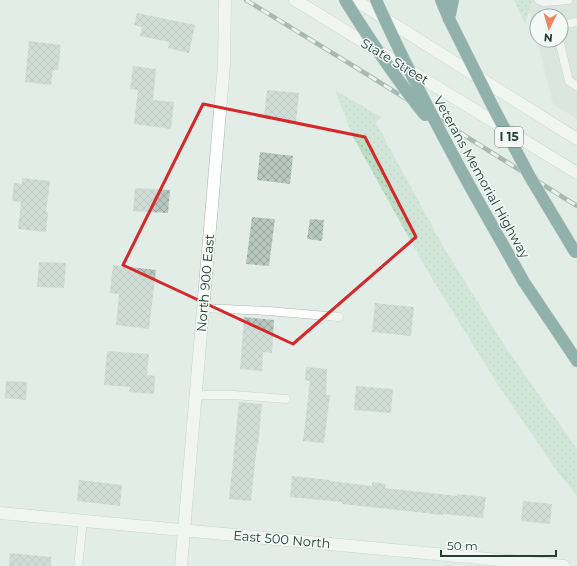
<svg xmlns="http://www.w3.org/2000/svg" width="577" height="566" font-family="Montserrat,sans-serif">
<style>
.built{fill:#d1ddd7;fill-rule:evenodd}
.grass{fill:url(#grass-dots)}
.building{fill:url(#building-cross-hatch)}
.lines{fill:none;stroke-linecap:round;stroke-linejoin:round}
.service-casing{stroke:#a5b5af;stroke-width:9}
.minor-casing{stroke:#a5b5af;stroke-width:13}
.secondary-casing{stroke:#a1b9b1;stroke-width:13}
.motorway-casing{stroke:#c1c9c7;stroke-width:13}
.service{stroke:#fff;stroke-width:8}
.minor{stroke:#fff;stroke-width:12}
.secondary{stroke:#fff;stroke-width:12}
.motorway{stroke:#2d6b5f;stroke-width:12}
.rail-casing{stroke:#5d7a72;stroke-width:4.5}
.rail{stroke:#f3f9f6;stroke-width:3;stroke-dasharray:9;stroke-linecap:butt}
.motorway-bridge-casing{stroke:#c1c9c7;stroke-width:13;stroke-linecap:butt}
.motorway-bridge{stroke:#2d6b5f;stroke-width:12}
.marked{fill:none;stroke:#d62828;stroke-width:3;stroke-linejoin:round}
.labels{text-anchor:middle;stroke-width:3;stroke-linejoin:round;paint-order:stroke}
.shield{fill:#f3f9f6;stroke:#617670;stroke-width:1}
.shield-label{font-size:12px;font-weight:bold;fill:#223e37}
.street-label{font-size:13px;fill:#223e37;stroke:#f3f9f6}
</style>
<defs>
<pattern id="grass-dots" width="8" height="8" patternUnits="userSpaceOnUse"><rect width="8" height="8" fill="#bbdec5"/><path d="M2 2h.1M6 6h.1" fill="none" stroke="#a0c0aa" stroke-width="1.8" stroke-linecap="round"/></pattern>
<pattern id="building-cross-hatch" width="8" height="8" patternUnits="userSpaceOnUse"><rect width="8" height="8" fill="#b8c8c1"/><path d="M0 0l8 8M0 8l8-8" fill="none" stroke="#95a49e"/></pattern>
</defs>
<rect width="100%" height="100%" fill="#e3ede8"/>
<path class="built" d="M 527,0 L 577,0 L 577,119 L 553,104 ZM 537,16 L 561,16 L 561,40 L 537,40 Z"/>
<g class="grass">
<polygon points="514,0 533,0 525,24"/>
<polygon points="335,90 381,117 376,123 443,246 506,348 577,449 577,496 554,467 496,382 425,267 352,135"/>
</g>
<g class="building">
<polygon points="137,13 195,25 189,53 168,48 169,42 140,36 142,27 134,25"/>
<polygon points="29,41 61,45 58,70 53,70 51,85 25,82"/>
<polygon points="133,66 156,69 153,100 174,102 171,129 134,124 138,90 130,89"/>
<polygon points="267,90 299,93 296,122 264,118"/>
<polygon points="260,152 293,156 290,184 257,180"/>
<polygon points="22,178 50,181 46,212 48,212 46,232 18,229 21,202 12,201 14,183 22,184"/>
<polygon points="135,188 170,190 168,213 133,211"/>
<polygon points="252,217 275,219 269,266 246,264"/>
<polygon points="310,219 324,220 322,241 307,239"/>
<polygon points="39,262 66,263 64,288 37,287"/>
<polygon points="113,265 156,270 149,329 116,325 119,294 110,293"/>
<polygon points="375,303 414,307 411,336 372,332"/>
<polygon points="244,317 274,320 272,353 263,352 262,371 240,369"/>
<polygon points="107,351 149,354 147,375 155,376 154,394 129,392 130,387 104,385"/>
<polygon points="306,367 327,369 326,395 330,395 324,443 303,441 310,381 305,380"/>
<polygon points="6,381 27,382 26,400 5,398"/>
<polygon points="356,386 393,389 391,413 354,410"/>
<polygon points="239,402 262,404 258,445 257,445 251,501 229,499"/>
<polygon points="292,476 330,480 330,481 372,486 372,482 386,484 385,488 457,496 457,494 486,497 483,518 443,514 443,515 342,504 342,502 290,497"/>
<polygon points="79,480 122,485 120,506 77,501"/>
<polygon points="523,501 552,504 550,524 521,521"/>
<polygon points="10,553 51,557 51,566 9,566"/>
</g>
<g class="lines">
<g class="service-casing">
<g id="service">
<polyline points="539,0 544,2 568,0"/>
<polyline points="561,25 577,22"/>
<polyline points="559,40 569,81 577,86"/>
<polyline points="203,308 268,311 339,317"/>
<polyline points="196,395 233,395 286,399"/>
<polyline points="78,566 83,521"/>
</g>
</g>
<g class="minor-casing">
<g id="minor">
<polyline points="0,513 564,566"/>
<polyline points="181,566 224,65 225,0"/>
</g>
</g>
<g class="secondary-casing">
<g id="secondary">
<polyline points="295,0 577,173"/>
<polyline points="355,0 577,139"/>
</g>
</g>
<g class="motorway-casing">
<g id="motorway">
<polyline points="441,0 449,19"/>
<polyline points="449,19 453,0"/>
<polyline points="472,190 524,282 577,361"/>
</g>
</g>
<use href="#service" class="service"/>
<use href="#minor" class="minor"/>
<use href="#secondary" class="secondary"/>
<use href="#motorway" class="motorway"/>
<g class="rail-casing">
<polyline id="rail" points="246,0 360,70 577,206"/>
</g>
<use href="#rail" class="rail"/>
<g class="motorway-bridge-casing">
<g id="motorway-bridge">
<path d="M 345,0 C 370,40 396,79 425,115"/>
<path d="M 376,0 C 405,65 438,128 472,190"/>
<polyline points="449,19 492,105 530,177 575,252"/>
</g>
</g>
<use href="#motorway-bridge" class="motorway-bridge"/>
</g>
<path d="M0 0H577V566H0ZM 203,104 L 365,137 L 416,237 L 293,344 L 123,265 Z" fill="#e3ede8" fill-opacity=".55" fill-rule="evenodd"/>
<path class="marked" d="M 203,104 L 365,137 L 416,237 L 293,344 L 123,265 Z"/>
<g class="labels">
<rect class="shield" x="495" y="127" width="28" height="20" rx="3"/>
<g class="shield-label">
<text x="509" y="141">I 15</text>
</g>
<g class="street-label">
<text transform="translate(395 61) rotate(31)" y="5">State Street</text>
<text transform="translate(482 177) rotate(61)" y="5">Veterans Memorial Highway</text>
<text transform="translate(205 283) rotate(-85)" y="5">North 900 East</text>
<text transform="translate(282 539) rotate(5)" y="5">East 500 North</text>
</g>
</g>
<g transform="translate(549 28) rotate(185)"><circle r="19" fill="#f3f9f6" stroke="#9faeaa"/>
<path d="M0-3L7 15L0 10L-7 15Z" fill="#f4825a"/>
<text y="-6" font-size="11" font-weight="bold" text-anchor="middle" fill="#223e37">N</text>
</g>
<path d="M441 550v6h115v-6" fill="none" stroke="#223e37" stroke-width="2"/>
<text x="447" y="550" font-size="12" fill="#223e37" stroke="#f3f9f6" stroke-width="3" paint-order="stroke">50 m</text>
</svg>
